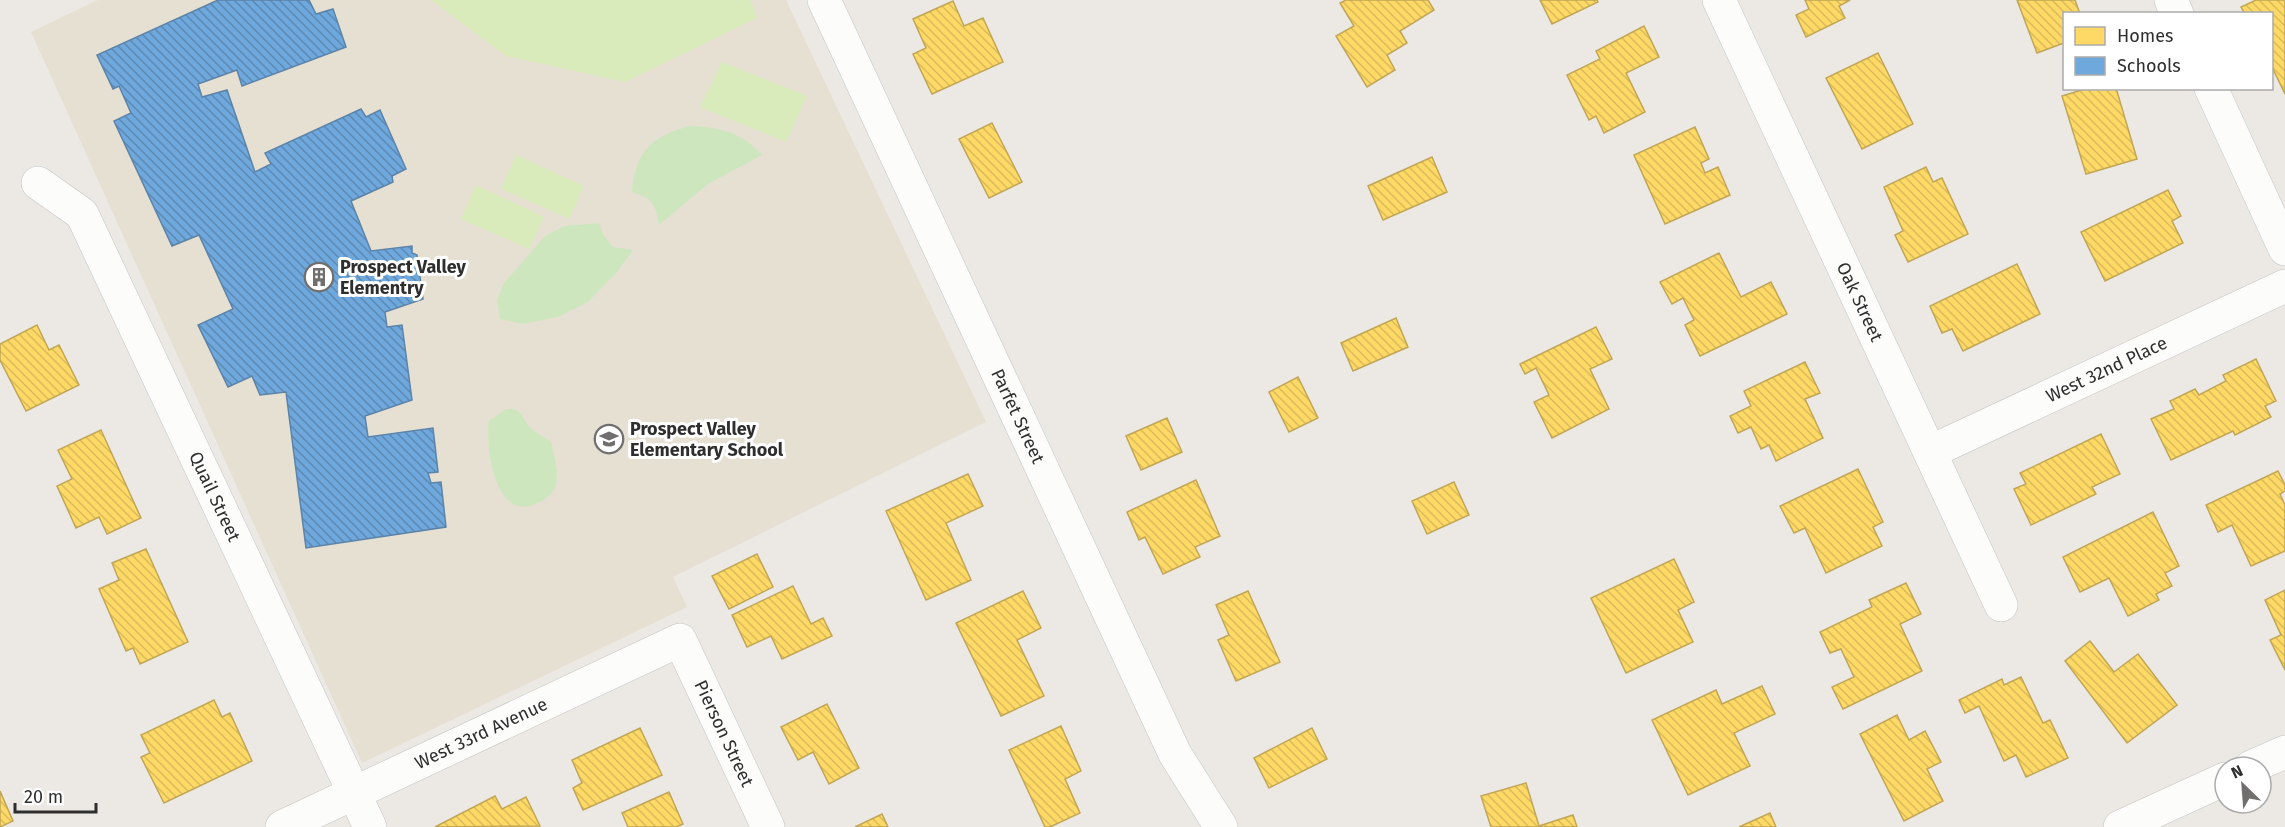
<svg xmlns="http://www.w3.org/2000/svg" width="2285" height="827" font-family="'Fira Sans',sans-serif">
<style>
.education{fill:#e6e0d3}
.park{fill:#cee6be}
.pitch{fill:#d9eabb}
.homes{fill:url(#homes-back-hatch);stroke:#c0a655;stroke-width:1.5}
.schools{fill:url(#schools-back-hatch);stroke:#5c83a8;stroke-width:1.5}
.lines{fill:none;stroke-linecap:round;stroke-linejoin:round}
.minor-casing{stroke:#c5c4c5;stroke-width:34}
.minor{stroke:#fcfcfb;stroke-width:33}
.labels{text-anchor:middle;stroke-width:6;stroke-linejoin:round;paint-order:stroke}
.poi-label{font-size:18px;font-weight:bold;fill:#2e2e2e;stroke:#fff;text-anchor:start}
.street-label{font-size:18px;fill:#2e2e2e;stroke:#fff}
</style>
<defs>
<pattern id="homes-back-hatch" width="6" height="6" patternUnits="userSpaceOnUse" patternTransform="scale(1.5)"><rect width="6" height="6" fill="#ffd966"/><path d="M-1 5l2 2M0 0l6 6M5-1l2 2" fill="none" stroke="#dbbb59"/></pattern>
<pattern id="schools-back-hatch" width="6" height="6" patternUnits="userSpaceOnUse" patternTransform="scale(1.5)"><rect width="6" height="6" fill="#6fa8dc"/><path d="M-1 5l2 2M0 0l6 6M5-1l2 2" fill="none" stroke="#5c89b3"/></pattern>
</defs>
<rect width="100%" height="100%" fill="#ece8e4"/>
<polygon class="education" points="98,0 786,0 986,422 673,577 687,607 362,763 31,32"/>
<g class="park">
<path d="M 690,126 C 718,127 743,132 762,155 L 708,184 L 659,225 C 655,204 653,198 632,192 C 635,152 651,136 690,126 Z"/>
<polygon points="599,223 604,236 613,247 633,250 617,272 588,302 558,317 523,324 500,319 497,300 504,283 545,236 564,226"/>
<path d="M 506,409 C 524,408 520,417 531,428 C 536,433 545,437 551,442 C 554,455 560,474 555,488 C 552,494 544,500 538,503 C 495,524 485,448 489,421 Z"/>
</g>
<g class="pitch">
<polygon points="431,0 750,0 757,18 625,82 506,56"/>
<polygon points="722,62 807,96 786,142 700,107"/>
<polygon points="516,155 584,186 569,219 501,189"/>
<polygon points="476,185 544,217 529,249 461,219"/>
</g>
<g class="homes">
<polygon points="1346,0 1428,0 1434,10 1400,31 1407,43 1387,55 1395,70 1367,87 1336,36 1354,26 1340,3"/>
<polygon points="1540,0 1597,0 1598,2 1552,24"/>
<polygon points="1805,0 1850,0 1839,6 1845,18 1806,37 1796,15 1809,9"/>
<polygon points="2017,0 2075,0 2080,14 2064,14 2064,43 2037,53"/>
<polygon points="2256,0 2284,0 2285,2 2285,94 2272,67 2272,14 2245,14 2241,7"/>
<polygon points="953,1 964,26 983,18 1003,62 932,94 913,54 926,48 913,19"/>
<polygon points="1644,26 1659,57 1626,73 1645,112 1604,133 1596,116 1589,120 1567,75 1600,59 1596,51"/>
<polygon points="1878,53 1913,124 1862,149 1826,78"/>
<polygon points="2088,88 2116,88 2137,159 2086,174 2062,96"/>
<polygon points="992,123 1022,182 989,198 959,139"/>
<polygon points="1695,127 1709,159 1701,163 1705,173 1718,167 1730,195 1665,224 1634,155"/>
<polygon points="1432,157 1447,192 1383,220 1368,186"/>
<polygon points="1926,167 1933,182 1942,178 1968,234 1908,262 1895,235 1903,231 1884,187"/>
<polygon points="2168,190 2181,216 2172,221 2183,243 2105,281 2081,232"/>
<polygon points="1719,253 1741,297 1771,282 1787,314 1700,356 1685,325 1694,320 1683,298 1672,304 1660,282"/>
<polygon points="2017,264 2040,314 1963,351 1952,329 1942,333 1930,306"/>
<polygon points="1396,318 1408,347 1353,371 1341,343"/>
<polygon points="37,325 49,350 59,345 79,385 26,411 0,360 0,344"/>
<polygon points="1596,327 1612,359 1590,369 1609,409 1552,438 1534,402 1549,395 1536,368 1525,374 1520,364"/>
<polygon points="2256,359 2276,401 2265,406 2271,417 2235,435 2233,431 2171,460 2151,419 2174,409 2170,401 2195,389 2199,395 2226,381 2223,375"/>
<polygon points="1805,362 1820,393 1805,399 1823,438 1776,461 1769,445 1761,449 1751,427 1738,433 1730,416 1751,406 1744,391"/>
<polygon points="1298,377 1318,418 1289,432 1269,392"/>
<polygon points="1167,418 1182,452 1141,470 1126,436"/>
<polygon points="101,430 141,518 107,534 99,517 76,528 57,486 72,479 58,450"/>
<polygon points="2101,434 2120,474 2092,487 2096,494 2031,525 2014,489 2026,484 2020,473"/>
<polygon points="1858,469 1883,522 1873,527 1882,546 1826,573 1805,528 1794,533 1780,506"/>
<polygon points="2278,471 2285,485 2285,491 2280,494 2285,505 2285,551 2251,566 2232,525 2218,532 2206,505"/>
<polygon points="968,474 983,506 946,523 971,580 926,600 886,511"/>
<polygon points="1196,480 1220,536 1195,547 1200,557 1163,574 1145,537 1139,540 1127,512"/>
<polygon points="1454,482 1469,515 1427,534 1412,501"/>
<polygon points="2153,512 2179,566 2165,573 2172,586 2156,594 2159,600 2128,616 2109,578 2080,592 2063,557"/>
<polygon points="146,549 188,642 140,664 133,648 126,651 99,589 119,580 112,563"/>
<polygon points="757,554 773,587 729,609 712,576"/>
<polygon points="1674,559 1694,602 1678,610 1693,642 1626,673 1591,598"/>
<polygon points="1906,583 1921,614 1900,624 1922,671 1843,709 1832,687 1854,677 1841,649 1830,653 1820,632 1872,607 1869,600"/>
<polygon points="793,586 811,624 823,618 832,636 782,659 771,636 747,647 732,615"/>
<polygon points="2285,590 2285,670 2270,640 2281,635 2265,600"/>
<polygon points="1023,591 1041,628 1017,640 1044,696 1001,716 956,623"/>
<polygon points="1248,591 1280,662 1236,681 1218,640 1229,635 1216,605"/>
<polygon points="2090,641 2114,672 2138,654 2177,705 2127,743 2065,661"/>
<polygon points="2021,677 2043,723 2050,720 2068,758 2026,777 2016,755 2004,761 1979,706 1965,713 1959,700 2002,679 2004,685"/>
<polygon points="1762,686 1775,714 1734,733 1750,766 1688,795 1652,720 1716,690 1722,704"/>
<polygon points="214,700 222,717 230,713 252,761 164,803 141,757 150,753 141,735"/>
<polygon points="827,704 859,768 829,784 813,752 798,760 781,727"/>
<polygon points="1897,715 1909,740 1925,731 1941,762 1927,769 1943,801 1904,821 1860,734"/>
<polygon points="1061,726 1081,771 1065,779 1080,813 1050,827 1045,827 1009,750"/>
<polygon points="640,728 662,775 583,810 573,788 582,783 572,760"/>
<polygon points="1312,728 1327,759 1269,788 1254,758"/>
<polygon points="1526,783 1539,826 1573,815 1577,827 1491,827 1481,796"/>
<polygon points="0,791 13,821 0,827"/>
<polygon points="669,792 683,824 676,827 628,827 622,813"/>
<polygon points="495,796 502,809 526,797 540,826 435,827"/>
<polygon points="1770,813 1776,827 1739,827"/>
<polygon points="882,814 888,827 855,827"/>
</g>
<polygon class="schools" points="218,0 309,0 316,14 333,9 346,47 242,86 237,70 198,84 202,97 227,90 255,172 271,164 265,153 361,109 366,117 380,110 406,169 392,176 393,182 351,201 371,251 412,246 412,253 417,255 423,299 385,312 387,327 402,325 412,400 365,416 368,437 433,428 438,472 428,473 431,483 441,482 446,527 306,548 286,392 260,395 252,376 228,387 198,325 233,309 199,235 172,246 114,121 131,113 119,86 113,89 97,55"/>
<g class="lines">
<g class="minor-casing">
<g id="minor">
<path id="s1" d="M 824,0 L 1175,754 L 1221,827"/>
<path id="s2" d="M 1719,0 L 2001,605"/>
<polyline points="2171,0 2177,14"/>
<polyline points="2211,88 2285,249"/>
<path id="s3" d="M 38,183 L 82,214 L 370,827"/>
<path id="s4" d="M 1930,452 L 2285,286"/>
<polyline points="2251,767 2285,752"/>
<path id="s5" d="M 282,827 L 680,640 L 768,827"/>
<polyline points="2120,827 2225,779"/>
</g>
</g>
<use href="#minor" class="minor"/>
</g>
<defs>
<g id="building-ring" transform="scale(1.5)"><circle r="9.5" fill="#fff" stroke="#706f6e" stroke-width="1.5"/><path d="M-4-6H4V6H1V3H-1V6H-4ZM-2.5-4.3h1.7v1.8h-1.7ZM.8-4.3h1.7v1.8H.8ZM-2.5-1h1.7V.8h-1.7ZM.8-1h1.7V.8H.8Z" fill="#706f6e"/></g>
<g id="school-ring" transform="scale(1.5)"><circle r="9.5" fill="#fff" stroke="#706f6e" stroke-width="1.5"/><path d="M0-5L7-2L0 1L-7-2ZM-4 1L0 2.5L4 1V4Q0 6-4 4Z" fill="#706f6e"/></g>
</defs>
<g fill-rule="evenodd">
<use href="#building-ring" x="319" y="277"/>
<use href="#school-ring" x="609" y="439"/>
</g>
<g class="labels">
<g class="poi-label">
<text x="340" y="273">Prospect Valley<tspan x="340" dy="21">Elementry</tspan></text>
<text x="630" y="435">Prospect Valley<tspan x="630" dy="21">Elementary School</tspan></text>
</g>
<g class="street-label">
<text dy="6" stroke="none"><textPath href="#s2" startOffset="333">Oak Street</textPath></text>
<text dy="6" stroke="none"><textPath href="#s4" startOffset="195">West 32nd Place</textPath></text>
<text dy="6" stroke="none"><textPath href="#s1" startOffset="459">Parfet Street</textPath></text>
<text dy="6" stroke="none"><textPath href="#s3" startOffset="366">Quail Street</textPath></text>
<text dy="6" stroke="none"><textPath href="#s5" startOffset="220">West 33rd Avenue</textPath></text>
<text dy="6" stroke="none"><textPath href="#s5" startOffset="543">Pierson Street</textPath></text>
</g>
</g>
<rect x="2063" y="12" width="210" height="78" fill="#ffffff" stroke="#ababab" stroke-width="1.5"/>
<rect x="2075" y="27" width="30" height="18" fill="#ffd966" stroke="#ababab" stroke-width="1.5"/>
<text x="2117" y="42" font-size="18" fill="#2e2e2e">Homes</text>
<rect x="2075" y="57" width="30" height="18" fill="#6fa8dc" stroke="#ababab" stroke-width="1.5"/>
<text x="2117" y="72" font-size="18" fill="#2e2e2e">Schools</text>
<g transform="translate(2243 785) rotate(335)"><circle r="28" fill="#ffffff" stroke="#ababab" stroke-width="1.5"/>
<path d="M0-4.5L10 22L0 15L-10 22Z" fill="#706f6e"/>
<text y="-9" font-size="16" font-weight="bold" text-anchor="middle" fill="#2e2e2e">N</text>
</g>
<path d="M15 803v9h81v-9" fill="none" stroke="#2e2e2e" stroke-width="3"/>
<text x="24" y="803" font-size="18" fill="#2e2e2e" stroke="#ffffff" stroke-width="4.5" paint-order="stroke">20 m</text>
</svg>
